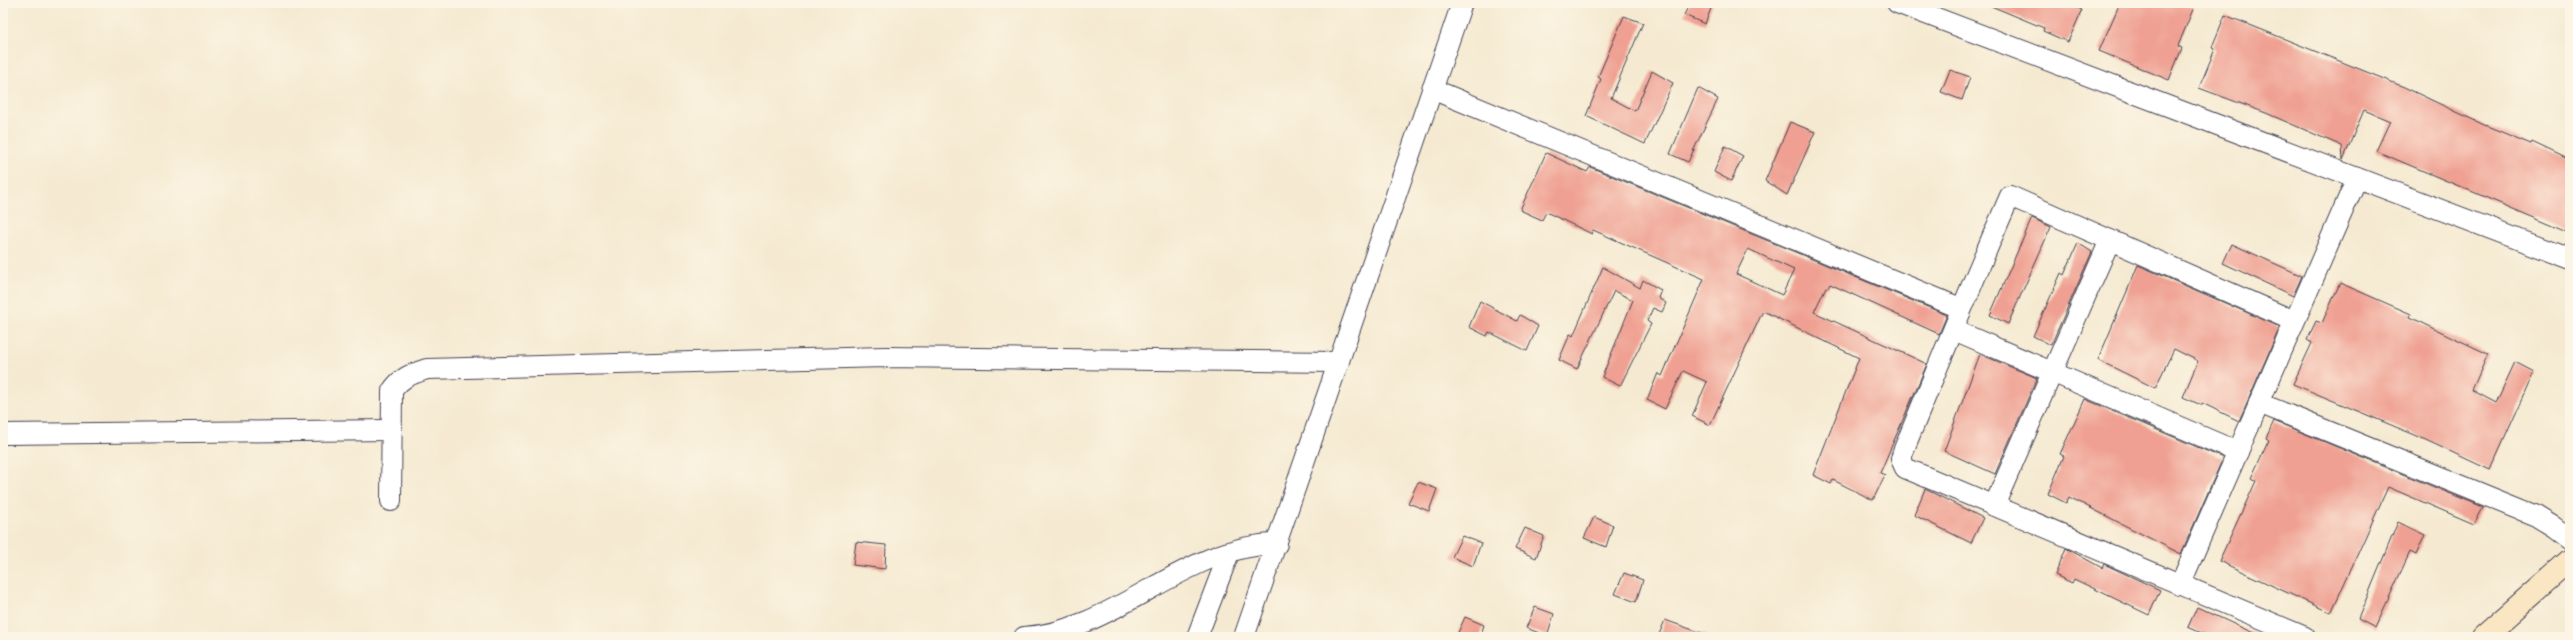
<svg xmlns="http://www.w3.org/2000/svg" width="2573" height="640" font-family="Mynerve,sans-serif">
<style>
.building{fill:#efa092;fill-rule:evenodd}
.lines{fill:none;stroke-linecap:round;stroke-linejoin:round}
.minor-casing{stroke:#424052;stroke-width:22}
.secondary-casing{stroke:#424052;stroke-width:24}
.minor{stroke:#fff;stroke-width:20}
.secondary{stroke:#fbe6c4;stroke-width:22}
</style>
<rect width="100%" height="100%" fill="#fcf5e5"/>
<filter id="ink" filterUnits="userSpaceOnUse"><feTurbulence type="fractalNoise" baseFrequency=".025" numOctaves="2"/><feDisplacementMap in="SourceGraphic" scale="8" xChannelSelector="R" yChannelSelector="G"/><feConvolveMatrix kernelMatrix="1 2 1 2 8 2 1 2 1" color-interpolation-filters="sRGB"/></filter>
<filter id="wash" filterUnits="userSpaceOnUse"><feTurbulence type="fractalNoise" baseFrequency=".012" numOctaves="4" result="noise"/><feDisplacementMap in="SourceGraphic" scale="16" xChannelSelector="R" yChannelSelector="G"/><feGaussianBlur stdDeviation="0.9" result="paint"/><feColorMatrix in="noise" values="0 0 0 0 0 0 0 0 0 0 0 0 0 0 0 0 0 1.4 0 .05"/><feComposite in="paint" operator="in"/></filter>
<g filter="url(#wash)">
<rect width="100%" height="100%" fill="#f5ead1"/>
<g id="blocks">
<g class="building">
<polygon points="1690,3 1713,3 1705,24 1684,15"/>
<polygon points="1984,3 2066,3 2082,10 2068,42 2043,31 2044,28"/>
<polygon points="2120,3 2184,3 2194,7 2178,46 2182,48 2169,80 2099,51"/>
<polygon points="2225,15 2404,87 2482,124 2531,144 2532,142 2570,160 2570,233 2376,151 2390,121 2364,110 2343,160 2342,146 2266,113 2199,88 2215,49 2212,47"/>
<polygon points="1624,16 1643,23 1611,98 1635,111 1652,71 1673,83 1645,144 1586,116 1601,79 1598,77"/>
<polygon points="1950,70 1970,77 1962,100 1941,92"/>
<polygon points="1698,88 1718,99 1688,162 1670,154"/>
<polygon points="1790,122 1815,132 1787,195 1765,181"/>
<polygon points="1725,146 1743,156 1731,181 1714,172"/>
<path d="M 1546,153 L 1587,172 L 1590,167 L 1947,315 L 1939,334 L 1830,284 L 1828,288 L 1826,287 L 1814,312 L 1927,364 L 1880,473 L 1885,475 L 1873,500 L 1833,480 L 1831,484 L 1813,475 L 1859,358 L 1763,311 L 1710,425 L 1692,416 L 1707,382 L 1683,371 L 1665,409 L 1647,400 L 1658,373 L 1662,376 L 1704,279 L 1593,230 L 1592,234 L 1546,212 L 1542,220 L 1520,210 ZM 1748,249 L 1794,270 L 1782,295 L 1736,274 Z"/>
<polygon points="2032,218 2051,227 2008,324 1990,315"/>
<polygon points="2078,243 2092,252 2051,345 2033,336 2061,273 2064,275"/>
<polygon points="2232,244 2302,276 2293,296 2223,263"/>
<polygon points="2138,265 2280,327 2239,421 2202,403 2201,405 2183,397 2198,361 2174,349 2155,388 2098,360"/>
<polygon points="1603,267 1640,288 1643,280 1661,290 1658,298 1666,303 1662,312 1653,308 1647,321 1651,324 1620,386 1602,377 1633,300 1614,291 1577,369 1559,360 1570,334 1573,336"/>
<polygon points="2340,283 2411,314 2410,317 2488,354 2472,390 2496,403 2515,362 2534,372 2490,470 2415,435 2293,384 2312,343 2307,340 2316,321 2322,323"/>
<polygon points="1480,301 1517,321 1520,315 1538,326 1527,351 1489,332 1487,336 1469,327"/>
<polygon points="1980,354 2037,378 1995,474 1944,451"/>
<polygon points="2085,399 2223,458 2181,554 2069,497 2066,503 2048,494 2064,456 2060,454"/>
<polygon points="2274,421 2405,475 2483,507 2474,524 2388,487 2331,613 2219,561 2256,481 2251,478 2269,440 2266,438"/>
<polygon points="1418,482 1437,489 1429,511 1408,503"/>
<polygon points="1925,489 1983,518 1971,543 1914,515"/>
<polygon points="1594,517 1613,525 1606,547 1584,538"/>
<polygon points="2398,522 2425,535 2416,555 2410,552 2375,628 2358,619"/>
<polygon points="1525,528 1544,536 1536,558 1515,549"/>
<polygon points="1462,536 1481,543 1473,566 1452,557"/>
<polygon points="856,542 886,545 885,569 853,565"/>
<polygon points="2066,548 2102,568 2104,564 2160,590 2149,615 2074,579 2072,583 2055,575"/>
<polygon points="1624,573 1643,580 1636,602 1615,594"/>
<polygon points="1535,607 1554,614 1547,636 1526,628"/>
<polygon points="2197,607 2262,637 2210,637 2188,627"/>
<polygon points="1465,617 1484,625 1480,637 1456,637"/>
<polygon points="1665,620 1707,635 1707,637 1658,637"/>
</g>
</g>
</g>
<g filter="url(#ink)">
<use href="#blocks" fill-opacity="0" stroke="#424052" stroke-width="1"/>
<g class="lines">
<g class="minor-casing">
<g id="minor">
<polyline points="1897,3 2570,259"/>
<polyline points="1432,89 1960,308"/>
<path d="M 2294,321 L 2010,196 C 1973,280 1939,364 1904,449 L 1901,459 L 1905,468 L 2305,637"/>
<polyline points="1954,330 2238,452"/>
<polyline points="2259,403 2536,516 2554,527 2570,539"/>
<polyline points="3,434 392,430"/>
<path d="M 391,501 L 392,391 C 401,377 412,374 427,369 L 885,357 L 1339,362"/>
<polyline points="1994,506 2110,240"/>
<polyline points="2180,585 2357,178"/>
<path d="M 1024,637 C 1115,632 1184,545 1277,544"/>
<polyline points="1197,637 1229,553"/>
<polyline points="1244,637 1462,3"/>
</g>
</g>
<g class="secondary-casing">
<polyline id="secondary" points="2483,637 2570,560"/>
</g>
<use href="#minor" class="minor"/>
<use href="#secondary" class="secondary"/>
</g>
</g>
<rect width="2573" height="640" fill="none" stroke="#fcf5e5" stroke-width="16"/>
</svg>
